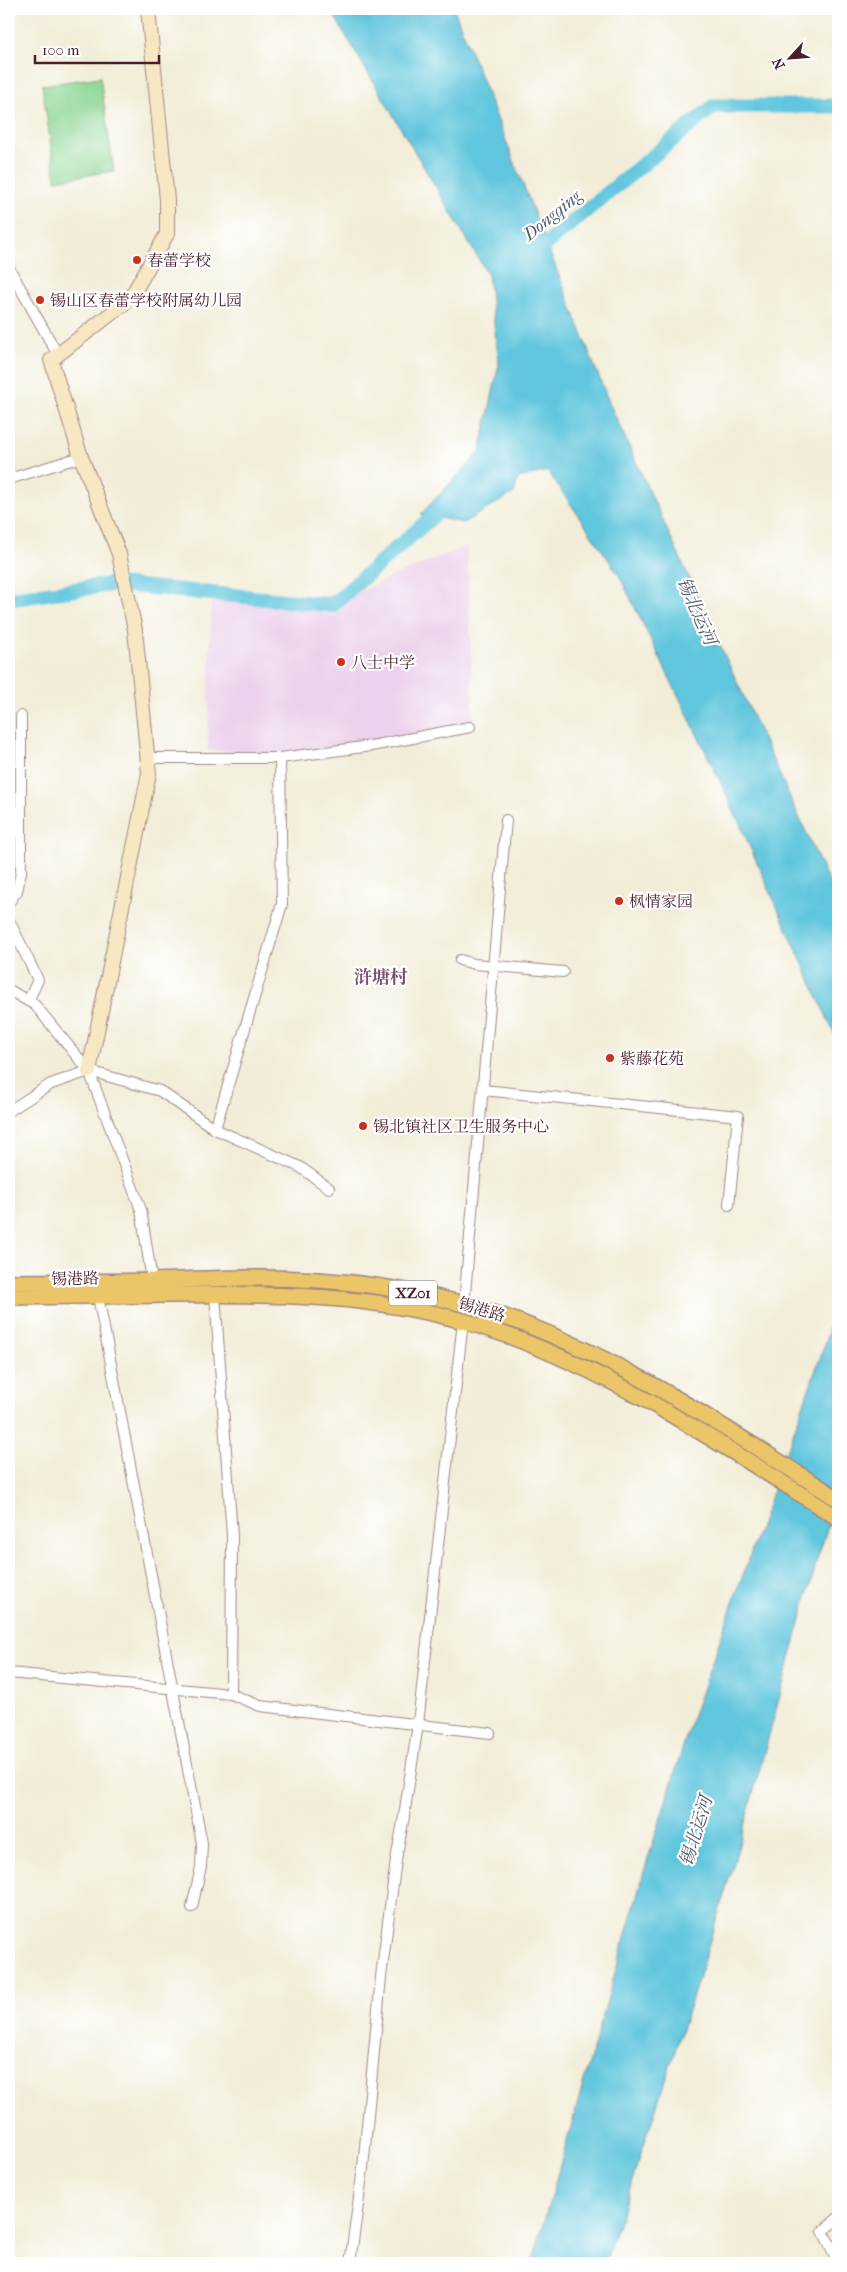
<svg xmlns="http://www.w3.org/2000/svg" width="847" height="2272" font-family="'IM FELL French Canon','Noto Serif SC',serif">
<style>
.built{fill:#ebd1eb}
.green{fill:#88d492;stroke:#697a5e}
.water{fill:#60c6dd;stroke:#557284}
.lines{fill:none;stroke-linecap:round;stroke-linejoin:round}
.river{stroke:#60c6dd;stroke-width:15}
.street-casing{stroke:#9e8682;stroke-width:12}
.secondary-casing{stroke:#9e8682;stroke-width:16}
.primary-casing{stroke:#9e8682;stroke-width:18}
.street{stroke:#fff;stroke-width:10}
.secondary{stroke:#f7e8c3;stroke-width:14}
.primary{stroke:#ebc669;stroke-width:15}
.poi-dot{fill:#c8321e;stroke:#fff;stroke-width:2}
.labels{text-anchor:middle;stroke-width:4.5;stroke-linejoin:round;paint-order:stroke}
.shield{fill:#fff;stroke:#80626b;stroke-width:1}
.shield-label{font-size:15px;font-weight:bold;fill:#4a1f2b}
.poi-label{font-size:16px;fill:#4a1f2b;stroke:#fff;text-anchor:start}
.street-label{font-size:16px;fill:#4a1f2b;stroke:#fff}
.water-label{font-size:18px;font-style:italic;fill:#525969;stroke:#fff}
.neighbourhood-label{font-size:18px;font-weight:bold;fill:#78516c;stroke:#fff}
</style>
<rect width="100%" height="100%" fill="#fff"/>
<filter id="ink" filterUnits="userSpaceOnUse"><feTurbulence type="fractalNoise" baseFrequency=".02" numOctaves="2"/><feDisplacementMap in="SourceGraphic" scale="10" xChannelSelector="R" yChannelSelector="G"/><feConvolveMatrix kernelMatrix="1 2 1 2 8 2 1 2 1" color-interpolation-filters="sRGB"/></filter>
<filter id="wash" filterUnits="userSpaceOnUse"><feTurbulence type="fractalNoise" baseFrequency=".0096" numOctaves="4" result="noise"/><feDisplacementMap in="SourceGraphic" scale="20" xChannelSelector="R" yChannelSelector="G"/><feGaussianBlur stdDeviation="1.12" result="paint"/><feColorMatrix in="noise" values="0 0 0 0 0 0 0 0 0 0 0 0 0 0 0 0 0 1.4 0 .05"/><feComposite in="paint" operator="in"/></filter>
<g filter="url(#wash)">
<rect width="100%" height="100%" fill="#f2edd8"/>
<polygon class="built" points="467,546 473,723 403,738 267,755 208,750 211,602 357,593 390,577"/>
<polygon class="green" points="100,77 114,171 56,180 42,85"/>
<g class="water">
<polygon points="330,9 454,9 610,405 838,902 838,1042 723,787 619,575 548,471 518,478 514,493 463,523 421,514 480,452 499,364 488,275"/>
<polygon points="838,1286 838,1495 818,1557 735,1859 692,1999 605,2263 532,2263 643,1875 691,1721 826,1341"/>
</g>
<g class="lines">
<g class="river">
<polyline points="531,256 714,106 838,106"/>
<polyline points="9,599 113,584 332,605 448,503"/>
</g>
</g>
</g>
<g filter="url(#ink)">
<g class="lines">
<g class="street-casing">
<g id="street">
<polyline points="9,268 58,355"/>
<polyline points="9,479 81,457"/>
<polyline points="147,758 280,758 371,746 470,727"/>
<polyline points="9,902 17,891 21,872 21,716"/>
<polyline points="9,920 38,980 28,1001"/>
<polyline points="460,960 474,964 563,972"/>
<polyline points="9,990 35,1005 89,1071 141,1210 153,1287"/>
<polyline points="483,1090 738,1116 729,1205"/>
<polyline points="9,1111 51,1084 89,1071 160,1091 215,1129 300,1167 329,1188"/>
<polyline points="215,1129 282,904 280,758"/>
<polyline points="215,1294 232,1536 231,1694"/>
<polyline points="98,1296 202,1843 201,1867 192,1907"/>
<polyline points="464,1305 506,820"/>
<polyline points="9,1673 231,1694 260,1706 490,1733"/>
<polyline points="838,2218 823,2231 838,2262"/>
<polyline points="350,2263 363,2168 381,1977 396,1860 404,1816 418,1724 463,1321"/>
</g>
</g>
<g class="secondary-casing">
<polyline id="secondary" points="89,1071 149,773 135,630 119,554 81,457 51,360 130,299 167,234 167,200 148,9"/>
</g>
<g class="primary-casing">
<g id="primary">
<path d="M 9,1282 C 57,1281 106,1282 155,1281 C 186,1280 217,1278 248,1278 C 326,1277 409,1287 484,1310 C 612,1350 725,1428 838,1499"/>
<path d="M 9,1297 C 62,1296 115,1296 168,1295 C 273,1293 379,1294 480,1326 C 610,1368 724,1446 838,1518"/>
</g>
</g>
<use href="#street" class="street"/>
<use href="#secondary" class="secondary"/>
<use href="#primary" class="primary"/>
</g>
</g>
<g class="poi-dot">
<circle cx="137" cy="260" r="5"/>
<circle cx="40" cy="300" r="5"/>
<circle cx="341" cy="662" r="5"/>
<circle cx="619" cy="901" r="5"/>
<circle cx="610" cy="1058" r="5"/>
<circle cx="363" cy="1126" r="5"/>
</g>
<g class="labels">
<rect class="shield" x="389" y="1280.5" width="48" height="25" rx="4"/>
<g class="shield-label">
<text x="413" y="1298">XZ01</text>
</g>
<g class="poi-label">
<text x="147" y="266">春蕾学校</text>
<text x="50" y="306">锡山区春蕾学校附属幼儿园</text>
<text x="351" y="668">八士中学</text>
<text x="629" y="907">枫情家园</text>
<text x="620" y="1064">紫藤花苑</text>
<text x="373" y="1132">锡北镇社区卫生服务中心</text>
</g>
<g class="street-label">
<text transform="translate(75 1278) rotate(-1)" y="6">锡港路</text>
<text transform="translate(482 1309) rotate(17)" y="6">锡港路</text>
</g>
<g class="water-label">
<text transform="translate(552 215) rotate(-39)" y="6">Dongqing</text>
<text transform="translate(697 611) rotate(66)" y="6">锡北运河</text>
<text transform="translate(696 1831) rotate(-73)" y="6">锡北运河</text>
</g>
<g class="neighbourhood-label">
<text x="381" y="983">浒塘村</text>
</g>
</g>
<rect width="847" height="2272" fill="none" stroke="#fff" stroke-width="30"/>
<g transform="translate(790 58) rotate(244)" stroke="#ffffff" stroke-width="4" paint-order="stroke">
<path d="M0-4L9 19L0 12L-9 19Z" fill="#4a1f2b"/>
<text y="-8" font-size="14" font-weight="bold" text-anchor="middle" fill="#4a1f2b">N</text>
</g>
<path d="M35 55v8h124v-8" fill="none" stroke="#4a1f2b" stroke-width="2.5"/>
<text x="42" y="55" font-size="15" fill="#4a1f2b" stroke="#ffffff" stroke-width="4" paint-order="stroke">100 m</text>
</svg>
